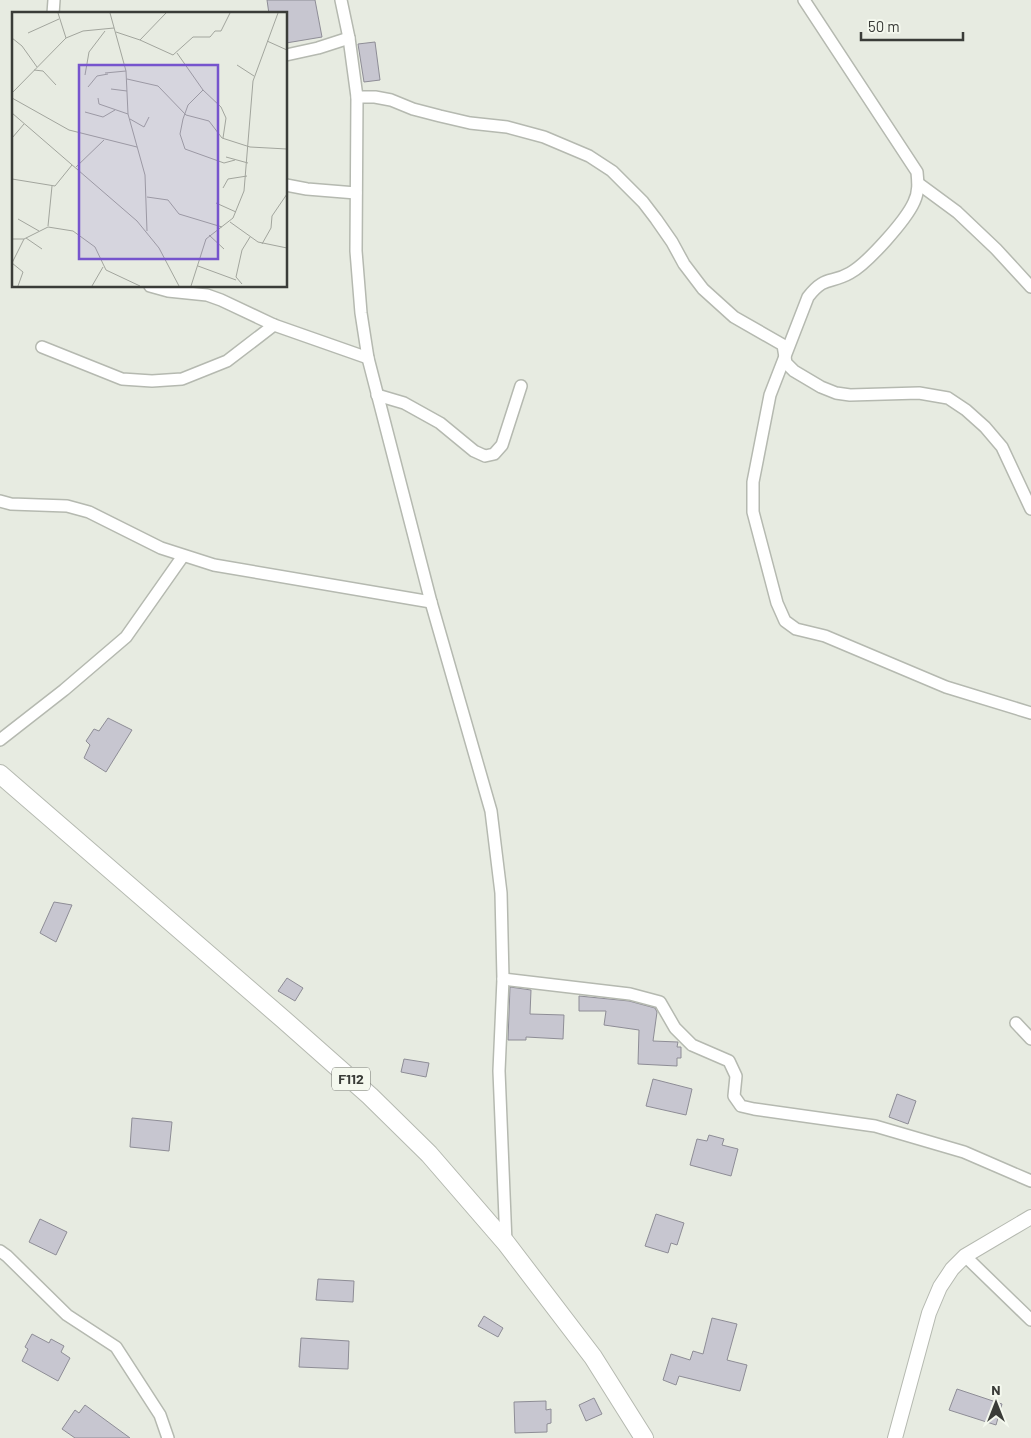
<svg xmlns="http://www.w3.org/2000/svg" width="1031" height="1438" font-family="Barlow,sans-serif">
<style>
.building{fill:#c7c6d0;stroke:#8e8d96}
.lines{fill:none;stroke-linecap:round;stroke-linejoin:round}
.minor-casing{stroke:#b5b9b0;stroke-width:14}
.tertiary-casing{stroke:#b5b9b0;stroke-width:16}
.primary-casing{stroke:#b5b9b0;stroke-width:20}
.minor{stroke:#fff;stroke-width:11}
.tertiary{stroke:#fff;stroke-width:14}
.primary{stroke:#fff;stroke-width:18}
.labels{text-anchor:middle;stroke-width:4;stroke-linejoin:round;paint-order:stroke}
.shield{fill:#f4f8ee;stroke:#72746f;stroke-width:1}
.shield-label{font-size:14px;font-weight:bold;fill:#3a3c38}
.inset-road{fill:none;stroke:#a2a59d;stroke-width:1}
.view{fill:#7654cd;fill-opacity:0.15;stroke:#7654cd;stroke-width:2.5}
.inset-edge{fill:none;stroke:#3a3c38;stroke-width:2.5}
</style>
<rect width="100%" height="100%" fill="#e7ebe1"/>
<g class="building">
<polygon points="267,0 315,0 322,37 286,43 286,14 269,14"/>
<polygon points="375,42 380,80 364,82 358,44"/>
<polygon points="108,718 132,730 106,772 84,758 90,745 86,741 94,729 99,731"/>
<polygon points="54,902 72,905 56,942 40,933"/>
<polygon points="287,978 303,988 295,1001 278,991"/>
<polygon points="510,987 531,990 530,1014 564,1015 563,1039 526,1037 526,1040 508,1040"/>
<polygon points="579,996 629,1001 655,1008 657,1012 653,1041 678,1042 677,1047 681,1047 681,1058 677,1058 677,1066 638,1064 639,1030 604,1025 606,1011 579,1011"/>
<polygon points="404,1059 429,1063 426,1077 401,1072"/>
<polygon points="653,1079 692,1089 686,1115 646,1106"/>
<polygon points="897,1094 916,1101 908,1124 889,1117"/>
<polygon points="132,1118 172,1122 169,1151 130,1147"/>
<polygon points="709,1135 724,1139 722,1145 738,1149 731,1176 690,1165 697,1139 707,1141"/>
<polygon points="656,1214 684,1223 677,1245 671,1243 668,1253 645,1246"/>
<polygon points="40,1219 67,1232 56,1255 29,1242"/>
<polygon points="318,1279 354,1281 353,1302 316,1300"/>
<polygon points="484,1316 503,1328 498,1337 478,1326"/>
<polygon points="712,1318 737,1324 727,1360 747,1365 740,1391 679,1376 676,1385 663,1380 671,1354 690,1360 693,1351 703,1354"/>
<polygon points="32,1334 49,1343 51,1339 64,1346 61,1352 70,1358 58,1381 22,1361 28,1349 25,1347"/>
<polygon points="301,1338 349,1341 348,1369 299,1367"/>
<polygon points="957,1389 1002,1404 996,1425 949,1410"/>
<polygon points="594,1398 602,1414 586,1421 579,1405"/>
<polygon points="546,1401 546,1410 551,1409 551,1423 547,1424 547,1432 515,1433 514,1402"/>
<polygon points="85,1405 130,1438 75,1438 62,1429 75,1410 79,1413"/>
</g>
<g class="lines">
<g class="minor-casing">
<g id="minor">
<polyline points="341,0 349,38 357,97 356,251 361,313 368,358 431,602 491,811 501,893 503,979 499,1071 506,1243"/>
<path d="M 804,0 L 917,172 C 918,182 919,192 914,202 C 906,220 868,263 850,273 C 831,284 825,275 808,297 L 770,395 L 753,482 L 753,512 L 777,603 L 785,621 L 796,629 L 825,636 L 946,687 L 1031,713"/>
<polyline points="53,14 54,0"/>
<polyline points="286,55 318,48 349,38"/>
<polyline points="357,97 375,97 391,100 413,109 440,116 470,123 507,127 544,137 589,156 612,171 643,202 656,219 672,242 684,264 703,289 734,317 783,345 786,363 794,371 821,387 836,393 850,395 919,393 948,398 966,410 985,427 1002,447 1031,509"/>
<polyline points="919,184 957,212 996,249 1031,287"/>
<polyline points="286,185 307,189 356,193"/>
<polyline points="150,286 168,291 207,295 221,300 274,325 368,358"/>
<polyline points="42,347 122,379 152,381 182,379 227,361 274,325"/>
<polyline points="377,395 404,403 440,423 474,451 485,456 494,454 502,445 521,386"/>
<polyline points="0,501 11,504 67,506 89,512 161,548 214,565 431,602"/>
<polyline points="0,740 64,690 126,637 183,556"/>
<polyline points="503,979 630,994 660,1002 675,1028 692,1045 729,1061 736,1076 734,1096 741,1106 754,1109 875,1126 964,1152 1031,1181"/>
<polyline points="1016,1023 1031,1039"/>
<polyline points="0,1251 7,1256 67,1315 116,1347 160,1415 168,1438"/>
<polyline points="965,1256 1031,1320"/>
</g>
</g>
<g class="tertiary-casing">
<polyline id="tertiary" points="895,1438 929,1313 940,1287 952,1269 965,1256 1031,1217"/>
</g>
<g class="primary-casing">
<polyline id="primary" points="0,774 283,1019 370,1096 429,1154 506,1243 593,1357 644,1438"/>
</g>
<use href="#minor" class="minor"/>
<use href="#tertiary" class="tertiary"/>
<use href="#primary" class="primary"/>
</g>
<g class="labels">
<rect class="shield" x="332" y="1067.5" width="38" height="23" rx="4"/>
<g class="shield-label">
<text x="351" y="1084">F112</text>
</g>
</g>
<g transform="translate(12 12)">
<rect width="275" height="275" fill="#e7ebe1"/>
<path class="inset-road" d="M 46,1 L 54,26M 98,1 L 114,59 L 116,102 L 133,163 L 135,219M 104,20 L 128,28 L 154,1M 16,21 L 47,7M 0,26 L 10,34 L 25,55M 128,28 L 161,43 L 181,25 L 198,25 L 203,19 L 209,19 L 218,1M 255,29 L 275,38M 165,41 L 191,78 L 176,93 L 171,107 L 168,122 L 173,137 L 212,151 L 223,148M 225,53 L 242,64M 22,58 L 31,59 L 44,73M 93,61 L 114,59M 73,63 L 77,40 L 93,19M 115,67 L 146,74 L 174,103 L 197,109 L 210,126 L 238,135 L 275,137M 76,75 L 85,64 L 96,62M 99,77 L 115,79M 191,78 L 209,95 L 214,106 L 211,126M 0,81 L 54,26 L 71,19 L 102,16M 0,86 L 57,118 L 125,135M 86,86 L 87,92 L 116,102M 73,100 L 91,105 L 103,98M 0,101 L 125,209 L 147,236 L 167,274M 118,107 L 132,115 L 137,105M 0,126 L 12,112M 214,145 L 236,151M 64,155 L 92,128M 0,167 L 43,174 L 60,153M 211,176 L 216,167 L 235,164M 135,185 L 156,188 L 167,202 L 210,215M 204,191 L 224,200M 6,207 L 27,219M 218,210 L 246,230 L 275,236M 36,214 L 40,174M 197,223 L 212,237M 14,226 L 30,237M 0,227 L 12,227 L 36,215 L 61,219 L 83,235 L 94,258 L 128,274M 250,232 L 259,216 L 260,204 L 275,182M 0,251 L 11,260 L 6,274M 0,251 L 12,227M 186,254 L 224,268M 230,272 L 224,265 L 230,238 L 238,225M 80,274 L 91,255M 179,274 L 194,227 L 221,206 L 232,179 L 241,69 L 266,1"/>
<path class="view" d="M 67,53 L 206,53 L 206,247 L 67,247 Z"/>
<rect width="275" height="275" class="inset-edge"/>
</g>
<g transform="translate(996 1403)" stroke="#f4f8ee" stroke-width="4" paint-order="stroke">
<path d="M0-4L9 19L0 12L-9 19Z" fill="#3a3c38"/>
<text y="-8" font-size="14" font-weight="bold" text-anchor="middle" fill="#3a3c38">N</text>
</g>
<path d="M861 32v8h102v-8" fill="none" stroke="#3a3c38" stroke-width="2.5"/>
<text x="868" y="32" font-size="15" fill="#3a3c38" stroke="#f4f8ee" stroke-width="4" paint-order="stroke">50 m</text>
</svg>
